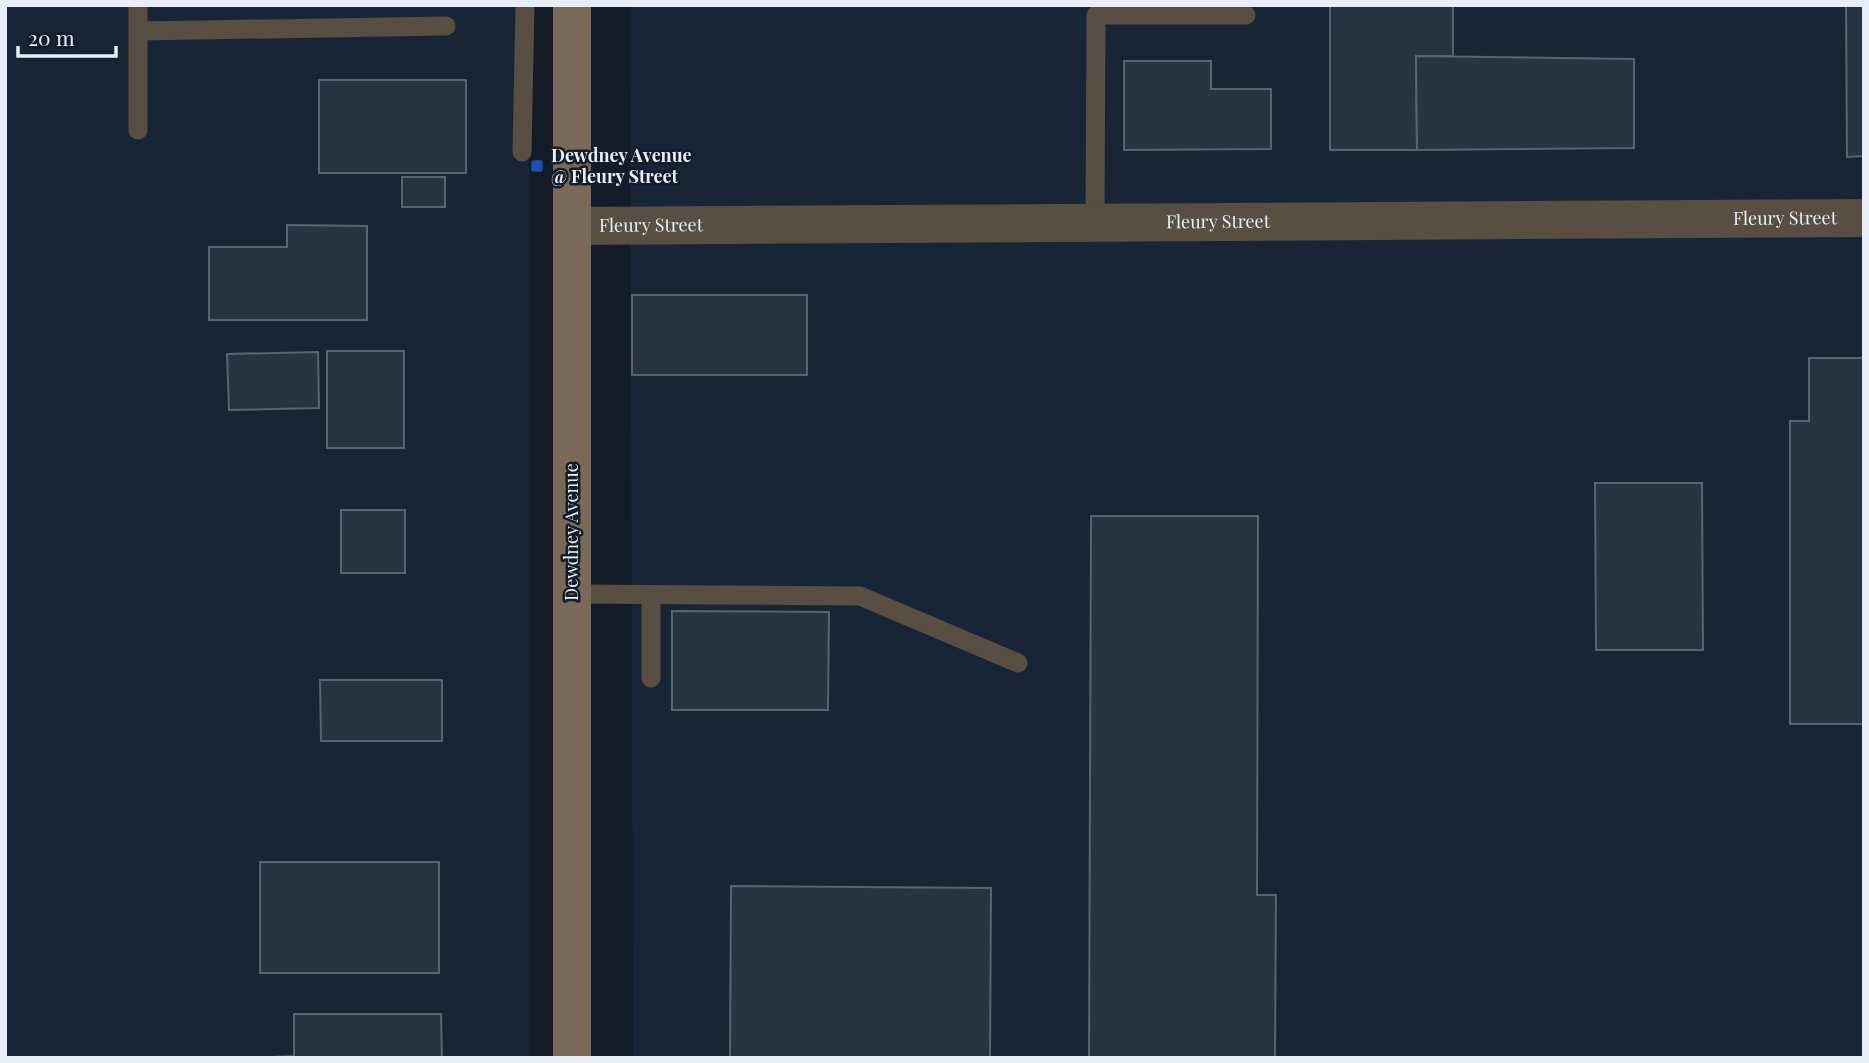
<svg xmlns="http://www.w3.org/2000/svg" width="1869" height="1063" font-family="'Playfair Display',serif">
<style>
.built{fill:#172537}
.building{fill:#293442;stroke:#586473;stroke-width:2}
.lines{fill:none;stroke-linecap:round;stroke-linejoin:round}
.lane{stroke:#594e42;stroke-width:19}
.street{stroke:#594e42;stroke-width:38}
.secondary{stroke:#7b6957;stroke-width:38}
.transit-dot{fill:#1a4fb4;stroke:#131d2a;stroke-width:2.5}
.labels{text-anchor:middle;stroke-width:5;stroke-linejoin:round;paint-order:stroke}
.poi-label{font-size:18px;font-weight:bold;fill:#e7eef7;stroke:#131d2a;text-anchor:start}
.street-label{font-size:18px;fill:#e7eef7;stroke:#131d2a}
</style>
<rect width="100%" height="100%" fill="#131d2a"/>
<g class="built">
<rect x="5" y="5" width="525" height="1053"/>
<polygon points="630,5 1864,5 1864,1058 633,1058"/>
</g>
<g class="building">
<polygon points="1330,5 1453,5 1453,56 1416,56 1417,150 1330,150"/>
<polygon points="1846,5 1864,5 1864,156 1847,157"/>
<polygon points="1416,56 1634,59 1634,148 1417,150"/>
<polygon points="1124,61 1211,61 1211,89 1271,89 1271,149 1124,150"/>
<rect x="319" y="80" width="147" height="93"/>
<rect x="402" y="177" width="43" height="30"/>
<polygon points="287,225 367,226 367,320 209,320 209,247 287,247"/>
<rect x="632" y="295" width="175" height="80"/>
<rect x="327" y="351" width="77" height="97"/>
<polygon points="318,352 319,408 229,410 227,354"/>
<polygon points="1809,358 1864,358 1864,724 1790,724 1790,421 1809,421"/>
<polygon points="1595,483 1702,483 1703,650 1596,650"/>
<rect x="341" y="510" width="64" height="63"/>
<polygon points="1091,516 1258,516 1257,895 1276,895 1275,1058 1089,1058"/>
<polygon points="672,611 829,612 828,710 672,710"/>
<polygon points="320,680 442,680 442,741 321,741"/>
<rect x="260" y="862" width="179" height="111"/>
<polygon points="731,886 991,888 990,1058 730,1058"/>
<polygon points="294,1014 441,1014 442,1058 247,1058 294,1056"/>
</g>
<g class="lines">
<g class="lane">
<polyline points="139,31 446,26"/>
<polyline points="138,130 138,5"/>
<polyline points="522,152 525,5"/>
<polyline points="1095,223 1096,15 1246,15"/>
<polyline points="572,594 860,596 1018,663"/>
<polyline points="651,678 651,595"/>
</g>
<path class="street" id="s1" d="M 572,226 L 1864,218"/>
<polyline class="secondary" points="572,5 572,1058"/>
</g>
<rect class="transit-dot" x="530" y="159" width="14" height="14" rx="3.5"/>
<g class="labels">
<g class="poi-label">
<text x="551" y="162">Dewdney Avenue<tspan x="551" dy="21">@ Fleury Street</tspan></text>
</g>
<g class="street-label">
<text dy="6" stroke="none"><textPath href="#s1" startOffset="1213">Fleury Street</textPath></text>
<text dy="6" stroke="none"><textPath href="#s1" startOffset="646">Fleury Street</textPath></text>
<text dy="6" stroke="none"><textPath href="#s1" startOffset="79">Fleury Street</textPath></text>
<text transform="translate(572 532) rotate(-90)" y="6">Dewdney Avenue</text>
</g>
</g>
<rect width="1869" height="1063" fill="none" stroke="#e7eef7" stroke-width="14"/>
<path d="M18 46v10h98v-10" fill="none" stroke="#e7eef7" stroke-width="3.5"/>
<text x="28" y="46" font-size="21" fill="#e7eef7" stroke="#131d2a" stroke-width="5" paint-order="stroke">20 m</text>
</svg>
